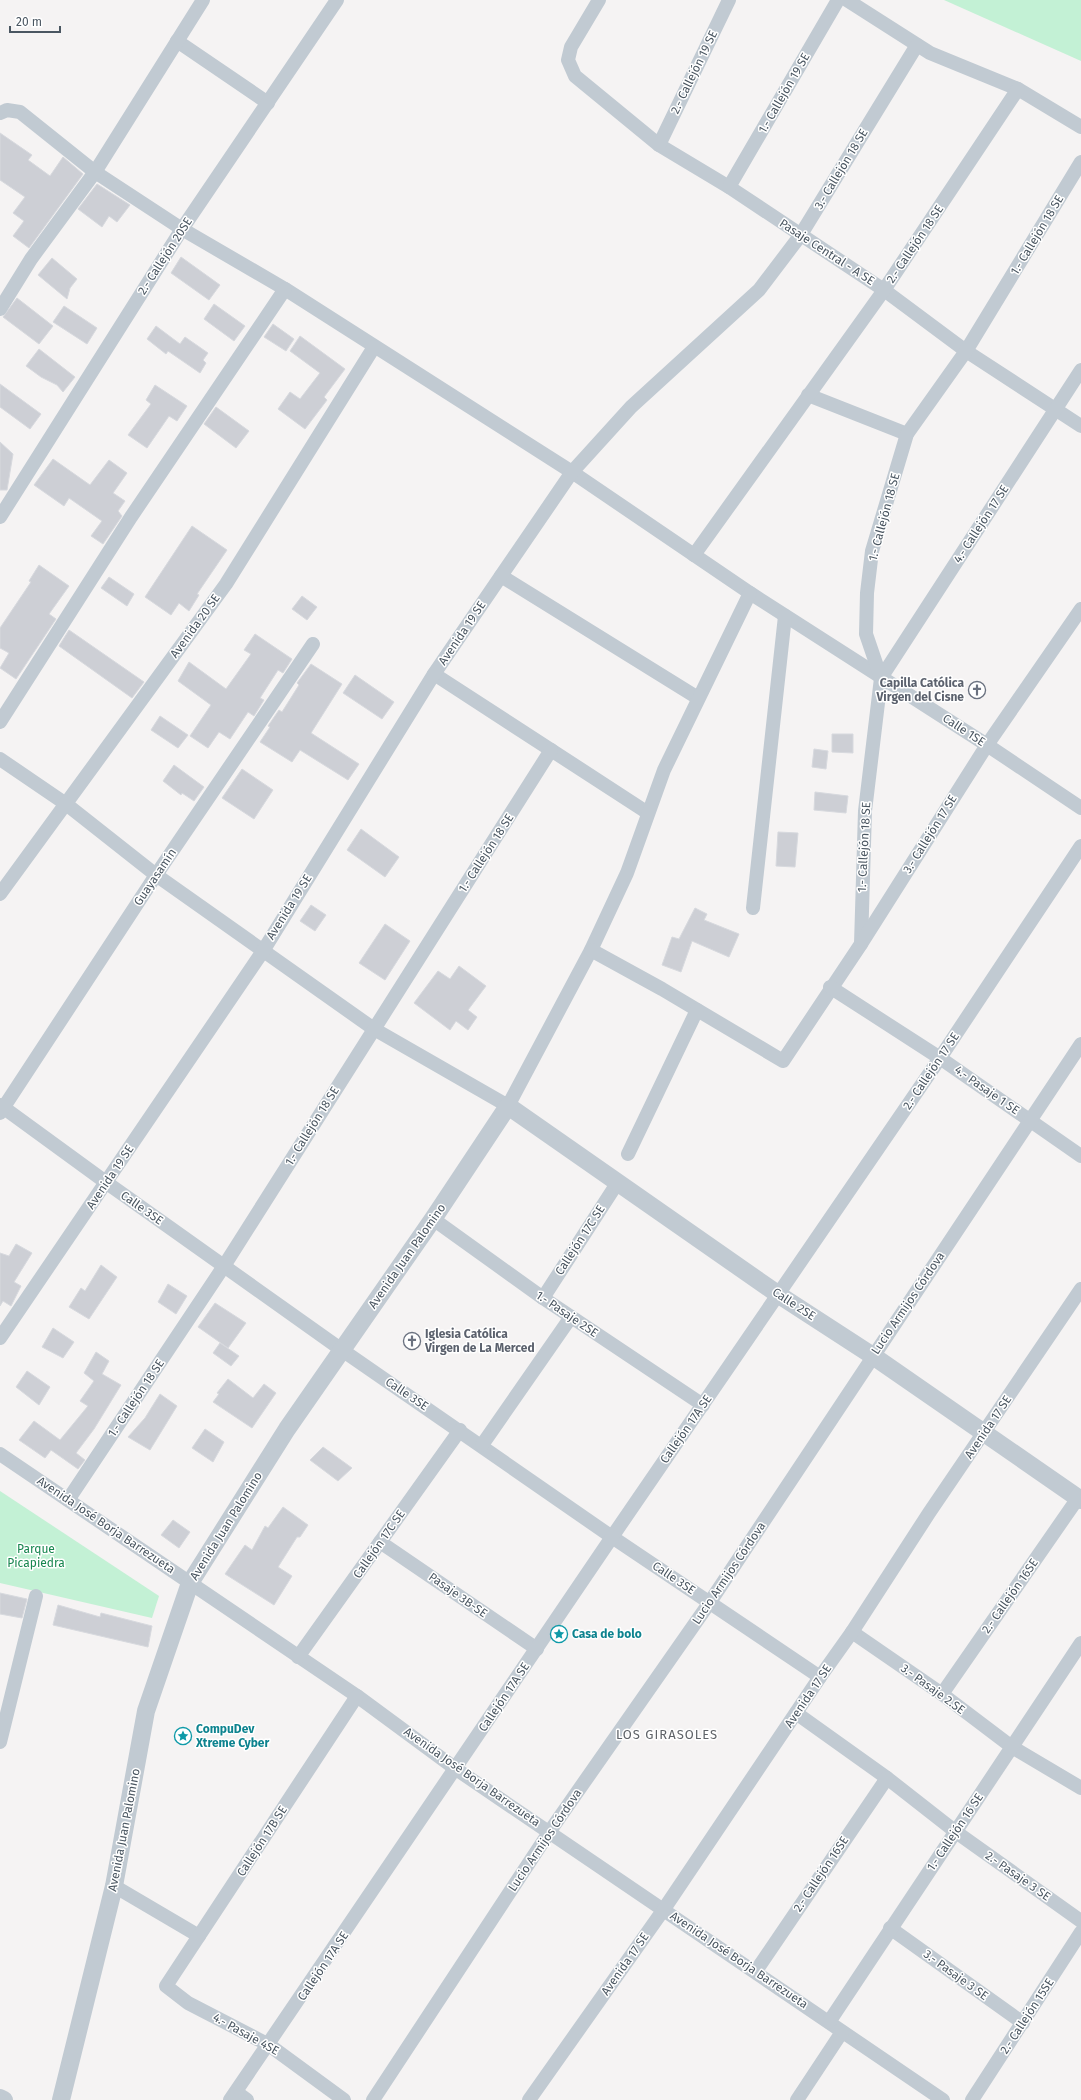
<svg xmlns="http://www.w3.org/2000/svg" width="1081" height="2100" font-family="'Fira Sans',sans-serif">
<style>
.green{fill:#c3f1d5}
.building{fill:#cdcfd5;stroke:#d7d9de}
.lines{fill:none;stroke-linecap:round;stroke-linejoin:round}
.minor{stroke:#c1cad2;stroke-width:14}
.tertiary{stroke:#c1cad2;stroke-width:18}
.labels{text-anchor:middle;stroke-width:3;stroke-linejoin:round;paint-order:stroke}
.street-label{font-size:12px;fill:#4a5661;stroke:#fff}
.worship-label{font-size:12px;font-weight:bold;fill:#5b616d;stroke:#fff;text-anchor:end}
.park-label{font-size:12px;fill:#17864f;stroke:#fff}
.culture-label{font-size:12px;font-weight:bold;fill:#0d838f;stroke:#fff;text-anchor:start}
.neighbourhood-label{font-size:13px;letter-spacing:1px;fill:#5f6368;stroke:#fff}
</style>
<rect width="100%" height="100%" fill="#f5f3f3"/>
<g class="green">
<polygon points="944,0 1081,0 1081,61"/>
<polygon points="0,1491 159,1596 152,1618 0,1583"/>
</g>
<g class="building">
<polygon points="0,133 32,155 28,160 50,176 63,157 83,174 29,248 13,236 24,221 13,213 25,197 0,180"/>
<polygon points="97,184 130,205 117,222 109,216 102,227 78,209"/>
<polygon points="181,257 220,285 209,300 171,273"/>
<polygon points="52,258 77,279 70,288 67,299 38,275"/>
<polygon points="17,298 53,326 39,344 3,317"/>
<polygon points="214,304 245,326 234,341 204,319"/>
<polygon points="64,306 97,328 87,344 53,322"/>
<polygon points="273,324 294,339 286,351 264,337"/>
<polygon points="156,326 180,344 185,337 208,353 203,360 206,363 200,373 168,351 166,354 147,339"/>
<polygon points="300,336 345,369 324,397 327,400 305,429 278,409 290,392 300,399 320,373 290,351"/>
<polygon points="39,349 75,377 63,392 57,385 41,377 26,366"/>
<polygon points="0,384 41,414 30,429 0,407"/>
<polygon points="155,385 187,406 177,421 169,416 147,448 128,435 151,404 146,400"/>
<polygon points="216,407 249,431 236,448 204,424"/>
<polygon points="0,442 13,454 7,490 0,490"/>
<polygon points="53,459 90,485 109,460 127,473 113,493 125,501 118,511 122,516 103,544 91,536 102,521 69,498 64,506 34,485"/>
<polygon points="192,526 227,550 197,594 199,595 189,611 179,603 171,615 145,597"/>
<polygon points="39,565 69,586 49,614 56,619 16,679 0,668 9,653 0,648 0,628 31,582 29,581"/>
<polygon points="109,577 134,594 127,606 101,588"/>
<polygon points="302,596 317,607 307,620 292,609"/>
<polygon points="69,630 144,682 132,698 59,646"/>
<polygon points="255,634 292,659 283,673 278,670 260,698 264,700 254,716 248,712 230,739 219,732 208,748 190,736 211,705 178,681 189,662 226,689 251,654 244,650"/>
<polygon points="311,664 342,684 311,733 359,764 348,780 300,750 292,762 260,742 270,727 268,726 279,710 282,712 299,685 297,683"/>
<polygon points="355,675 394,702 382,719 343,693"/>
<polygon points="160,716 188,735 178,748 151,730"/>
<polygon points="832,734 853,734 853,753 832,752"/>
<polygon points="814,749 828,751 826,769 812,767"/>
<polygon points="174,765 204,787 194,801 182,793 181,795 163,781"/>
<polygon points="242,769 273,790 254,819 222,798"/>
<polygon points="815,792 848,796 846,813 814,810"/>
<polygon points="361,829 399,857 385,877 347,850"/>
<polygon points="778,832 798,833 795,867 776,866"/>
<polygon points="311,905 326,915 315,931 300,921"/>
<polygon points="695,908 707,914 704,920 739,934 729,957 692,941 681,972 662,965 672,937 679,939"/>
<polygon points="385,924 410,941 385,980 359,963"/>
<polygon points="459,966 486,986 468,1010 477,1017 468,1030 456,1021 450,1030 414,1003 438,971 450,979"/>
<polygon points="16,1244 32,1253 14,1282 21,1286 11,1306 3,1301 0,1306 0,1253 9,1256"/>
<polygon points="101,1265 117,1277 89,1319 69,1307 81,1288 85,1291"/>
<polygon points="168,1284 187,1296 176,1314 158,1302"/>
<polygon points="215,1303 246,1323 228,1348 198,1327"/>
<polygon points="53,1328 74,1342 63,1358 42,1347"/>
<polygon points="220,1343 239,1356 231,1366 213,1353"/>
<polygon points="96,1352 109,1361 102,1374 121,1385 94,1429 76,1453 85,1460 78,1469 51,1450 45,1458 19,1440 34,1421 60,1440 88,1406 80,1401 94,1381 84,1373"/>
<polygon points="27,1371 50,1387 39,1405 16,1387"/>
<polygon points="228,1379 253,1398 264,1384 276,1393 252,1428 213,1402 219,1394 217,1393"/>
<polygon points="160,1394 177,1406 150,1450 128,1437 145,1418"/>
<polygon points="205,1429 224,1442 213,1462 192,1448"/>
<polygon points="323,1447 352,1468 338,1481 310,1460"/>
<polygon points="283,1507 308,1525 300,1537 297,1537 278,1567 292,1576 274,1605 225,1574 245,1545 252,1550 265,1526 268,1528"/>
<polygon points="173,1520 190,1532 179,1548 161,1535"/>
<polygon points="0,1593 27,1599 22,1618 0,1614"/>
<polygon points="58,1605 100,1617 101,1613 152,1626 148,1647 53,1625"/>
</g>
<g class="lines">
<g class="minor">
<polyline points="599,0 571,47 568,60 575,76 659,145 729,187 884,290 966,351 1081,426"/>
<polyline points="847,0 930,53 1018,89 1081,127"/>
<polyline points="177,41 268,103"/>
<polyline points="0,113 7,110 20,112 95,172 182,229 285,289 572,472 750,593 987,745 1081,808"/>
<polyline points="659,145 729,0"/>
<polyline points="729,187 838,0"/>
<polyline points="0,309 31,259 95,172 203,0"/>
<polyline points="808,395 907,434"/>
<polyline points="0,517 182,229 337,0"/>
<polyline points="694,555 884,290 1018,89"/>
<polyline points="501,576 698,698"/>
<polyline points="434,674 648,813"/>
<polyline points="881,678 1081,370"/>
<polyline points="0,722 131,517 285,289"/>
<polyline points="0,759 66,804 156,875 374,1029 508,1106 591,950 627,873 664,770 750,593"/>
<polyline points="0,894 226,584 374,347"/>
<polyline points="753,908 785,616"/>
<polyline points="861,944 865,811 881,678 866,634 867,593 872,551 907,434 966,351 1081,162"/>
<polyline points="591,950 662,989 783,1061 861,944 987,745 1081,609"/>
<polyline points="830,987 940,1058 1081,1156"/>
<polyline points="0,1105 107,1183 342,1350 612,1537 820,1677"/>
<polyline points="0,1113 156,875 313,644"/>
<polyline points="628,1154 697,1010"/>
<polyline points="433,1219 543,1298 703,1405"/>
<polyline points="543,1298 618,1182"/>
<polyline points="0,1338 263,951 434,674 572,472 631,407 759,290 800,236 917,45"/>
<polyline points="482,1445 571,1317"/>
<polyline points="0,1454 357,1696 456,1769 943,2100"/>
<polyline points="68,1500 224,1266 551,750"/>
<polyline points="380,1542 537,1649"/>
<polyline points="852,1632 942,1694 1012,1747 1081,1788"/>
<polyline points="298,1657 460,1430"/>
<polyline points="942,1694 1078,1498"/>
<polyline points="796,1713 887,1778 956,1832 1081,1921"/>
<polyline points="0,1742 36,1596"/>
<polyline points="114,1886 199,1936"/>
<polyline points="890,1928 1023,2023"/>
<polyline points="756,1971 887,1778"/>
<polyline points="829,2022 1081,1643"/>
<polyline points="236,2092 247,2100"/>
<polyline points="230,2100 612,1537 940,1058 1081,846"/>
<polyline points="344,2100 269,2045 188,2003 166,1986 357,1696"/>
<polyline points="373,2100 550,1831 710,1602 1081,1044"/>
<polyline points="529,2100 664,1909 820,1677 852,1632 929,1513 1081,1289"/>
<polyline points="797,2100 842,2032"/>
<polyline points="972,2100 1081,1932"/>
</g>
<g class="tertiary">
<polyline points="0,2098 4,2100"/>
<polyline points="61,2100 114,1886 146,1711 190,1583 287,1429 433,1219 508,1106 779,1295 873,1356 1081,1500"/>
</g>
</g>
<defs>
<g id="church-ring" transform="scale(0.9)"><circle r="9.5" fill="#fff" stroke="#6b7280" stroke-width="1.5"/><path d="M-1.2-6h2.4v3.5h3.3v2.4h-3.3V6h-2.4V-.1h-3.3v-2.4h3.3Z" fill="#6b7280"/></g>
<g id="sight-ring" transform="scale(0.9)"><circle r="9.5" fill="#fff" stroke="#0f9aa8" stroke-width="1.5"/><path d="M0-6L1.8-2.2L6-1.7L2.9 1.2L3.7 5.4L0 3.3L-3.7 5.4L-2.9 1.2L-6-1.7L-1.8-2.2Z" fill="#0f9aa8"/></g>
</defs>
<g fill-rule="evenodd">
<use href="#church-ring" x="977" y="690"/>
<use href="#church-ring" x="412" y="1341"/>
<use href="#sight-ring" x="559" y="1634"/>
<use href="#sight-ring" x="183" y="1736"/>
</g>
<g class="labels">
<g class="street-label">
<text transform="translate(694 72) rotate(-64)" y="4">2.- Callejón 19 SE</text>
<text transform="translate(784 93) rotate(-60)" y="4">1.- Callejón 19 SE</text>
<text transform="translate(841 169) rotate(-59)" y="4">3.- Callejón 18 SE</text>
<text transform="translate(1037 235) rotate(-59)" y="4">1.- Callejón 18 SE</text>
<text transform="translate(915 244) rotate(-56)" y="4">2.- Callejón 18 SE</text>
<text transform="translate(827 252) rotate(33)" y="4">Pasaje Central - A SE</text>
<text transform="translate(165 256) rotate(-57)" y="4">2.- Callejón 20SE</text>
<text transform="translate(884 517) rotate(-75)" y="4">1.- Callejón 18 SE</text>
<text transform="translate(981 524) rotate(-57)" y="4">4.- Callejón 17 SE</text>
<text transform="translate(195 626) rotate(-54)" y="4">Avenida 20 SE</text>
<text transform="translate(462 633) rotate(-56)" y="4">Avenida 19 SE</text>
<text transform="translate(964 730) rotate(33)" y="4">Calle 1SE</text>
<text transform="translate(930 834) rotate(-58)" y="4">3.- Callejón 17 SE</text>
<text transform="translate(864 847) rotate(-87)" y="4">1.- Callejón 18 SE</text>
<text transform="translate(486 853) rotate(-57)" y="4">1.- Callejón 18 SE</text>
<text transform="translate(155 877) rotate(-56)" y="4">Guayasamín</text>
<text transform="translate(289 907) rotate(-58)" y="4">Avenida 19 SE</text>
<text transform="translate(931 1071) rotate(-56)" y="4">2.- Callejón 17 SE</text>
<text transform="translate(987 1090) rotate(35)" y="4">4.- Pasaje 1 SE</text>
<text transform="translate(312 1126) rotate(-58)" y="4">1.- Callejón 18 SE</text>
<text transform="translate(110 1177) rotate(-56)" y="4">Avenida 19 SE</text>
<text transform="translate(142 1208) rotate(35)" y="4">Calle 3SE</text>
<text transform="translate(580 1240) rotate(-57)" y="4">Callejón 17C SE</text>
<text transform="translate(407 1256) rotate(-55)" y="4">Avenida Juan Palomino</text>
<text transform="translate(908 1303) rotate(-56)" y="4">Lucio Armijos Córdova</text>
<text transform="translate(794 1304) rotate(33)" y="4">Calle 2SE</text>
<text transform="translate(567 1314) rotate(34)" y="4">1.- Pasaje 2SE</text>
<text transform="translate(407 1394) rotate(34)" y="4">Calle 3SE</text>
<text transform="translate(136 1398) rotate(-56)" y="4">1.- Callejón 18 SE</text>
<text transform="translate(988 1427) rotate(-56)" y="4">Avenida 17 SE</text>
<text transform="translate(686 1429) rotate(-55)" y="4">Callejón 17A SE</text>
<text transform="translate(106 1525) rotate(34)" y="4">Avenida José Borja Barrezueta</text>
<text transform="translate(226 1526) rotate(-58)" y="4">Avenida Juan Palomino</text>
<text transform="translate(379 1544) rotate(-55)" y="4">Callejón 17C SE</text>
<text transform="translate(729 1573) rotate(-56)" y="4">Lucio Armijos Córdova</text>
<text transform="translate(674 1578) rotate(34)" y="4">Calle 3SE</text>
<text transform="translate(458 1595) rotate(35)" y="4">Pasaje 3B-SE</text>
<text transform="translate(1010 1596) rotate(-55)" y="4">2.- Callejón 16SE</text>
<text transform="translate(933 1689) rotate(36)" y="4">3.- Pasaje 2.SE</text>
<text transform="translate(808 1696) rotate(-56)" y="4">Avenida 17 SE</text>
<text transform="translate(504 1697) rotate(-56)" y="4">Callejón 17A SE</text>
<text transform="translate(472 1777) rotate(35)" y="4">Avenida José Borja Barrezueta</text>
<text transform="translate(124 1830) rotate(-79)" y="4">Avenida Juan Palomino</text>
<text transform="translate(955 1832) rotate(-56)" y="4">1.- Callejón 16 SE</text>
<text transform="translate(545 1840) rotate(-56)" y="4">Lucio Armijos Córdova</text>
<text transform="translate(262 1841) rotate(-57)" y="4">Callejón 17B SE</text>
<text transform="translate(821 1874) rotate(-56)" y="4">2.- Callejón 16SE</text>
<text transform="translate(1018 1876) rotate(35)" y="4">2.- Pasaje 3 SE</text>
<text transform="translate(739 1960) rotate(34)" y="4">Avenida José Borja Barrezueta</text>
<text transform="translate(625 1964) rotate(-55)" y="4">Avenida 17 SE</text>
<text transform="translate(323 1966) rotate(-56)" y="4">Callejón 17A SE</text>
<text transform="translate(956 1975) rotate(36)" y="4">3.- Pasaje 3 SE</text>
<text transform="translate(1027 2016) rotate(-57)" y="4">2.- Callejón 15SE</text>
<text transform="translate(246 2034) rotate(29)" y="4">4.- Pasaje 4SE</text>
</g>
<g class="worship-label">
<text x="964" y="687">Capilla Católica<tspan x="964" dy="14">Virgen del Cisne</tspan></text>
<text x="425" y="1338" text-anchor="start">Iglesia Católica<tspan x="425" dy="14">Virgen de La Merced</tspan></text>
</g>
<g class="park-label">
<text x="36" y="1553">Parque<tspan x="36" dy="14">Picapiedra</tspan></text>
</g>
<g class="culture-label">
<text x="572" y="1638">Casa de bolo</text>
<text x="196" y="1733">CompuDev<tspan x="196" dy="14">Xtreme Cyber</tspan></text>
</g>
<g class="neighbourhood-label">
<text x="667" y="1739">LOS GIRASOLES</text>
</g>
</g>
<path d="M10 26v6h50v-6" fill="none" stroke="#4a5661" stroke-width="2"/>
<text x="16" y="26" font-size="12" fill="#4a5661" stroke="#ffffff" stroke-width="3" paint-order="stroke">20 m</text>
</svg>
